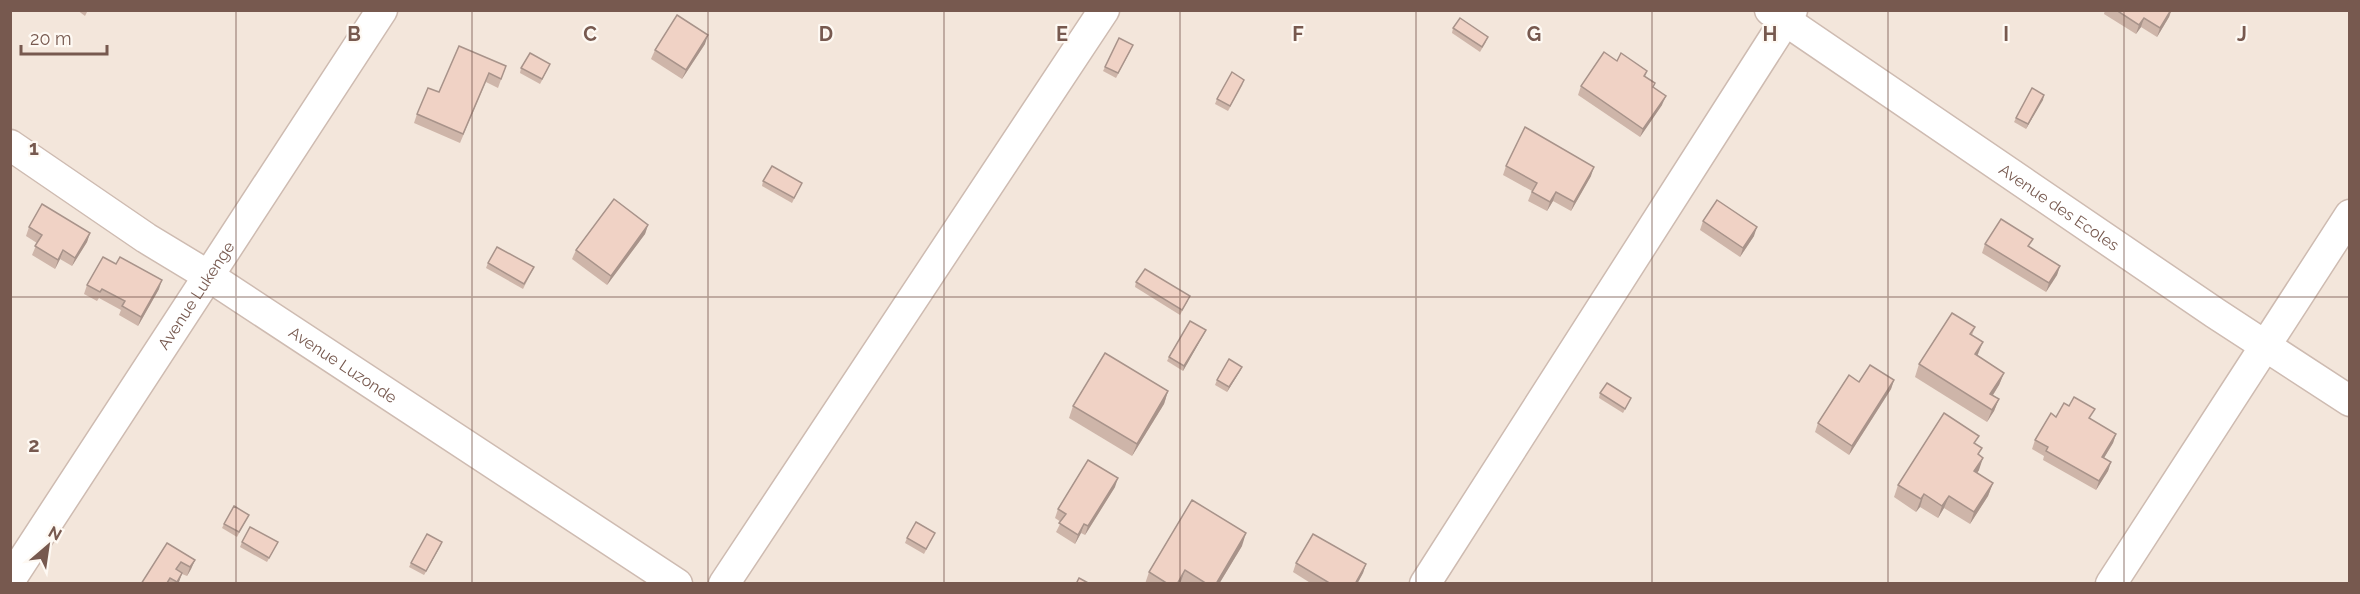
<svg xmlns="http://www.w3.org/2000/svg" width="2360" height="594" font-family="Raleway,sans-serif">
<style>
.residential{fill:#f3e6db}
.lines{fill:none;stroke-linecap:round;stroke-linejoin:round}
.minor-casing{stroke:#cebbb1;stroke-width:33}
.minor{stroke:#fff;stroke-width:30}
.wall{fill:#ceb5a9}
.shaded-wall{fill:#a8938a}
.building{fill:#f0d2c5;stroke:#a8938a;stroke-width:1.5}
.grid{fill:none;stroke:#77594f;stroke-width:1.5;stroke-opacity:0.55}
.labels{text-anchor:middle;stroke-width:4.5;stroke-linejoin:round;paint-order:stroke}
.street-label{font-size:16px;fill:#77594f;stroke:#fef9f3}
.grid-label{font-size:20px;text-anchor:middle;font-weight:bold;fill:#77594f;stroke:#fef9f3;stroke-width:4.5;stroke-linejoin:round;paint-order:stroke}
</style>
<rect width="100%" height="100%" fill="#fcf4ec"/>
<rect class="residential" x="11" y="11" width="2338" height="572"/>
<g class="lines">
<g class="minor-casing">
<g id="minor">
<path id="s1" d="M 1770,10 L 2215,313 L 2350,401"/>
<path id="s2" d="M 10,145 L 146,238 L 207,275 L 677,584"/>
<path id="s3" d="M 10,580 L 382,10"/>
<polyline points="724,584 1104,10"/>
<polyline points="1425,584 1792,10"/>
<polyline points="2111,584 2350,215"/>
</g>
</g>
<use href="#minor" class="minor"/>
</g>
<g class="wall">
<polygon points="77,10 88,10 85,16"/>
<polygon points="2105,10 2172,10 2169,17 2157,37 2141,27 2136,34 2104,14"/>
<polygon points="1453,28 1486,42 1480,52 1452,33"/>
<polygon points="705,44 682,79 651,59 655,50"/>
<polygon points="1131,50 1116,78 1103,71 1105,67"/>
<polygon points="1617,61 1647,71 1645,77 1655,83 1653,87 1662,105 1640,137 1578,95 1581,86"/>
<polygon points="506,66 498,88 486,82 460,143 414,123 417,114 439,92"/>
<polygon points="521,68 548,69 540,84 520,73"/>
<polygon points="1243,84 1228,111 1215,104 1217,99"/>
<polygon points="2044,95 2026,129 2014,122 2016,118"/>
<polygon points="1506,166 1591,176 1571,211 1553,201 1547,211 1528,201 1532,191 1503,175"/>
<polygon points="763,181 802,183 792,203 762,186"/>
<polygon points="1703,221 1754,236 1740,257 1700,230"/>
<polygon points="648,225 645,234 607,285 572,259 576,250"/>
<polygon points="29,227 90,233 87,242 72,266 60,259 55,269 32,255 37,243 26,236"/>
<polygon points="1985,244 2030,247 2060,266 2057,275 2046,292 1982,253"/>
<polygon points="488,263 534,267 523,289 486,268"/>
<polygon points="1136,282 1188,301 1180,315 1135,287"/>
<polygon points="87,285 159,289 138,326 119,315 121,310 99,298 97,301 84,294"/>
<polygon points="1975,327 1972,335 1978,354 1977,356 2004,373 1999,385 1993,395 1999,399 1994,411 1987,422 1915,377 1919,364"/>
<polygon points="1204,334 1183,371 1167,361 1169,357"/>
<polygon points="1242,367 1240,371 1227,392 1215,385 1217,380"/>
<polygon points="1894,380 1891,389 1849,455 1815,432 1818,423 1859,382"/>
<polygon points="1168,391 1164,404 1132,456 1069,418 1073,406"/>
<polygon points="1600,393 1631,398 1623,413 1599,398"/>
<polygon points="2090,419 2116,434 2113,443 2104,458 2111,462 2108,471 2096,490 2043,460 2044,456 2032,449 2035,440"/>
<polygon points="1979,455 1979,470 1977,473 1993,483 1988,496 1970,524 1944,508 1938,518 1920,507 1916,512 1894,497 1898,485"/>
<polygon points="1115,487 1085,535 1081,533 1075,544 1056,532 1061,522 1055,518 1058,509"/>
<polygon points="249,515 237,537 222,528 224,524"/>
<polygon points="933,537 924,554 905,543 907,538"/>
<polygon points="242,542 278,542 267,562 240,547"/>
<polygon points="442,542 424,575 409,567 411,563"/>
<polygon points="167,543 195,560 191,569 187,576 182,574 178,584 141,584"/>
<polygon points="1242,546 1219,584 1182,584 1180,583 1180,584 1145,584 1149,572"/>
<polygon points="1296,563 1366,564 1363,573 1357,584 1312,584 1293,572"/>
</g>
<g class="shaded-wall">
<polygon points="2171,10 2169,17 2157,37 2160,28"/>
<polygon points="2144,18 2141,27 2136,34 2139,25"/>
<polygon points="708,35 705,44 682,79 686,70"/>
<polygon points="2044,95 2043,100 2026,129 2028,124"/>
<polygon points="1666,96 1662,105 1640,137 1643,129"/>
<polygon points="1594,167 1591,176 1571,211 1574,202"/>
<polygon points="1556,192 1553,201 1547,211 1550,202"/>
<polygon points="648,225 645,234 607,285 611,276"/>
<polygon points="1757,227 1754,236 1740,257 1743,248"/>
<polygon points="90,233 87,242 72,266 75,258"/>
<polygon points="63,250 60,259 55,269 58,260"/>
<polygon points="2060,266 2057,275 2046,292 2049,283"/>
<polygon points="162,280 159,289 138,326 141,317"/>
<polygon points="1206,330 1204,334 1183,371 1184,366"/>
<polygon points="1983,342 1978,354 1970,367 1975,354"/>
<polygon points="1242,367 1240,371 1227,392 1229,387"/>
<polygon points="2004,373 1999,385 1986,406 1990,394"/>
<polygon points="1894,380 1891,389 1849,455 1852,446"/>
<polygon points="1168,391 1164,404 1132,456 1137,444"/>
<polygon points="1999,399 1994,411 1987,422 1992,410"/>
<polygon points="2116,434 2113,443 2099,466 2102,457"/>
<polygon points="1983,458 1979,470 1970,484 1974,471"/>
<polygon points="2111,462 2108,471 2096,490 2099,481"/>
<polygon points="1118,478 1115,487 1085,535 1088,526"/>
<polygon points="1993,483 1988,496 1970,524 1974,512"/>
<polygon points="1924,494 1920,507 1916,512 1921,499"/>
<polygon points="1949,496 1944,508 1938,518 1942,506"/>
<polygon points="1084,524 1081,533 1075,544 1078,535"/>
<polygon points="1246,533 1242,546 1219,584 1216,584"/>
<polygon points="442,542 440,547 424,575 426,571"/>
<polygon points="195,560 191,569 187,576 190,567"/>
<polygon points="1366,564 1363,573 1357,584 1355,584"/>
<polygon points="1185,570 1180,584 1177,584"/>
<polygon points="182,573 179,582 178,584 176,584"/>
</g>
<g class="building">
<polygon points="2116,10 2171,10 2160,28 2144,18 2139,25"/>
<polygon points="677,15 708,35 686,70 655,50"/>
<polygon points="1460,18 1488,37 1482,47 1453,28"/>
<polygon points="1119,38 1133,45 1118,73 1105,67"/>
<polygon points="459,46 506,66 501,79 489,73 463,134 417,114 428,88 439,92"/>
<polygon points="1604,52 1617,61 1621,53 1647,71 1644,76 1655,83 1653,87 1666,96 1643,129 1581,86"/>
<polygon points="530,53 550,64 542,79 521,68"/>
<polygon points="1232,72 1244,80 1230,106 1217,99"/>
<polygon points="2032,88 2044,95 2028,124 2016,118"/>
<polygon points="1525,127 1594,167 1574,202 1556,192 1550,202 1532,192 1537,183 1506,166"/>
<polygon points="772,166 802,183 794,198 763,181"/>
<polygon points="614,199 648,225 611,276 576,250"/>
<polygon points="1717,200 1757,227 1743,248 1703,221"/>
<polygon points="42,204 90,233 75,258 63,250 58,260 35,246 42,235 29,227"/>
<polygon points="2001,219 2033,239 2028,246 2060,266 2049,283 1985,244"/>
<polygon points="497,247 534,267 524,284 488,263"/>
<polygon points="103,257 116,264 120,257 162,280 141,317 122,306 125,301 102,289 100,292 87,285"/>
<polygon points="1145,269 1190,296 1182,310 1136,282"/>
<polygon points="1952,313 1975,327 1970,334 1983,342 1975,354 2004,373 1990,394 1999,399 1992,410 1919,364"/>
<polygon points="1190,321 1206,330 1184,366 1169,357"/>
<polygon points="1105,353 1168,391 1137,444 1073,406"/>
<polygon points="1229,359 1242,367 1229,387 1217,380"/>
<polygon points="1870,365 1894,380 1852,446 1818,423 1849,375 1859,382"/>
<polygon points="1607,383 1631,398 1625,409 1600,393"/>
<polygon points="2074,397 2095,409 2089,418 2116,434 2102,457 2111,462 2099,481 2046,451 2048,447 2035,440 2051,413 2056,417 2064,403 2069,406"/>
<polygon points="1944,413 1979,436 1974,443 1982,448 1978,454 1983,458 1974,471 1993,483 1974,512 1949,496 1942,506 1924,494 1921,499 1898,485"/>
<polygon points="1088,460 1118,478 1088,526 1084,524 1078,535 1059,523 1066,514 1058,509"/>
<polygon points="1192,500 1246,533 1216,584 1207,584 1185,570 1177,584 1168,584 1149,572"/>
<polygon points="234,506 249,515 239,532 224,524"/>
<polygon points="916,522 935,533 926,549 907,538"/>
<polygon points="250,527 278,542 269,558 242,542"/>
<polygon points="427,534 442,542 426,571 411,563"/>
<polygon points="1313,534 1366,564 1355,584 1331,584 1296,563"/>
<polygon points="167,543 195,560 190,567 181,562 176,569 182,573 177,582 170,578 167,583 169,584 141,584"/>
<polygon points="1079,578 1090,584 1076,584"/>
</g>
<path class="grid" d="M 236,10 L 236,584M 472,10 L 472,584M 708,10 L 708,584M 944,10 L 944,584M 1180,10 L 1180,584M 1416,10 L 1416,584M 1652,10 L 1652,584M 1888,10 L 1888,584M 2124,10 L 2124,584M 10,297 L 2350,297"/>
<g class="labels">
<g class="street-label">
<text dy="6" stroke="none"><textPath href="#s1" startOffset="350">Avenue des Ecoles</textPath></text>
<text dy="6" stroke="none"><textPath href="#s3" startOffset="340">Avenue Lukenge</textPath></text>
<text dy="6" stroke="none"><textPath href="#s2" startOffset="399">Avenue Luzonde</textPath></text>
</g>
</g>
<g class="grid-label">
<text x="354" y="41">B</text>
<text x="590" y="41">C</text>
<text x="826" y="41">D</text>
<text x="1062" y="41">E</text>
<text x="1298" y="41">F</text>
<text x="1534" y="41">G</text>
<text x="1770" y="41">H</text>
<text x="2006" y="41">I</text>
<text x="2242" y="41">J</text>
<text x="34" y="155">1</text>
<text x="34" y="452">2</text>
</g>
<rect width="2360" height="594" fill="none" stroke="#77594f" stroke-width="24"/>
<g transform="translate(48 546) rotate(29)" stroke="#fef9f3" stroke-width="4.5" paint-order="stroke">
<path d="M0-4.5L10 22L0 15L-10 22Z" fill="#77594f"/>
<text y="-9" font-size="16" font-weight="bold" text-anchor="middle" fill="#77594f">N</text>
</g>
<path d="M21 45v9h86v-9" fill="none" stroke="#77594f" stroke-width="3"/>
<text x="30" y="45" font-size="18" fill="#77594f" stroke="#fef9f3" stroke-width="4.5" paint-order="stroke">20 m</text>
</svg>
